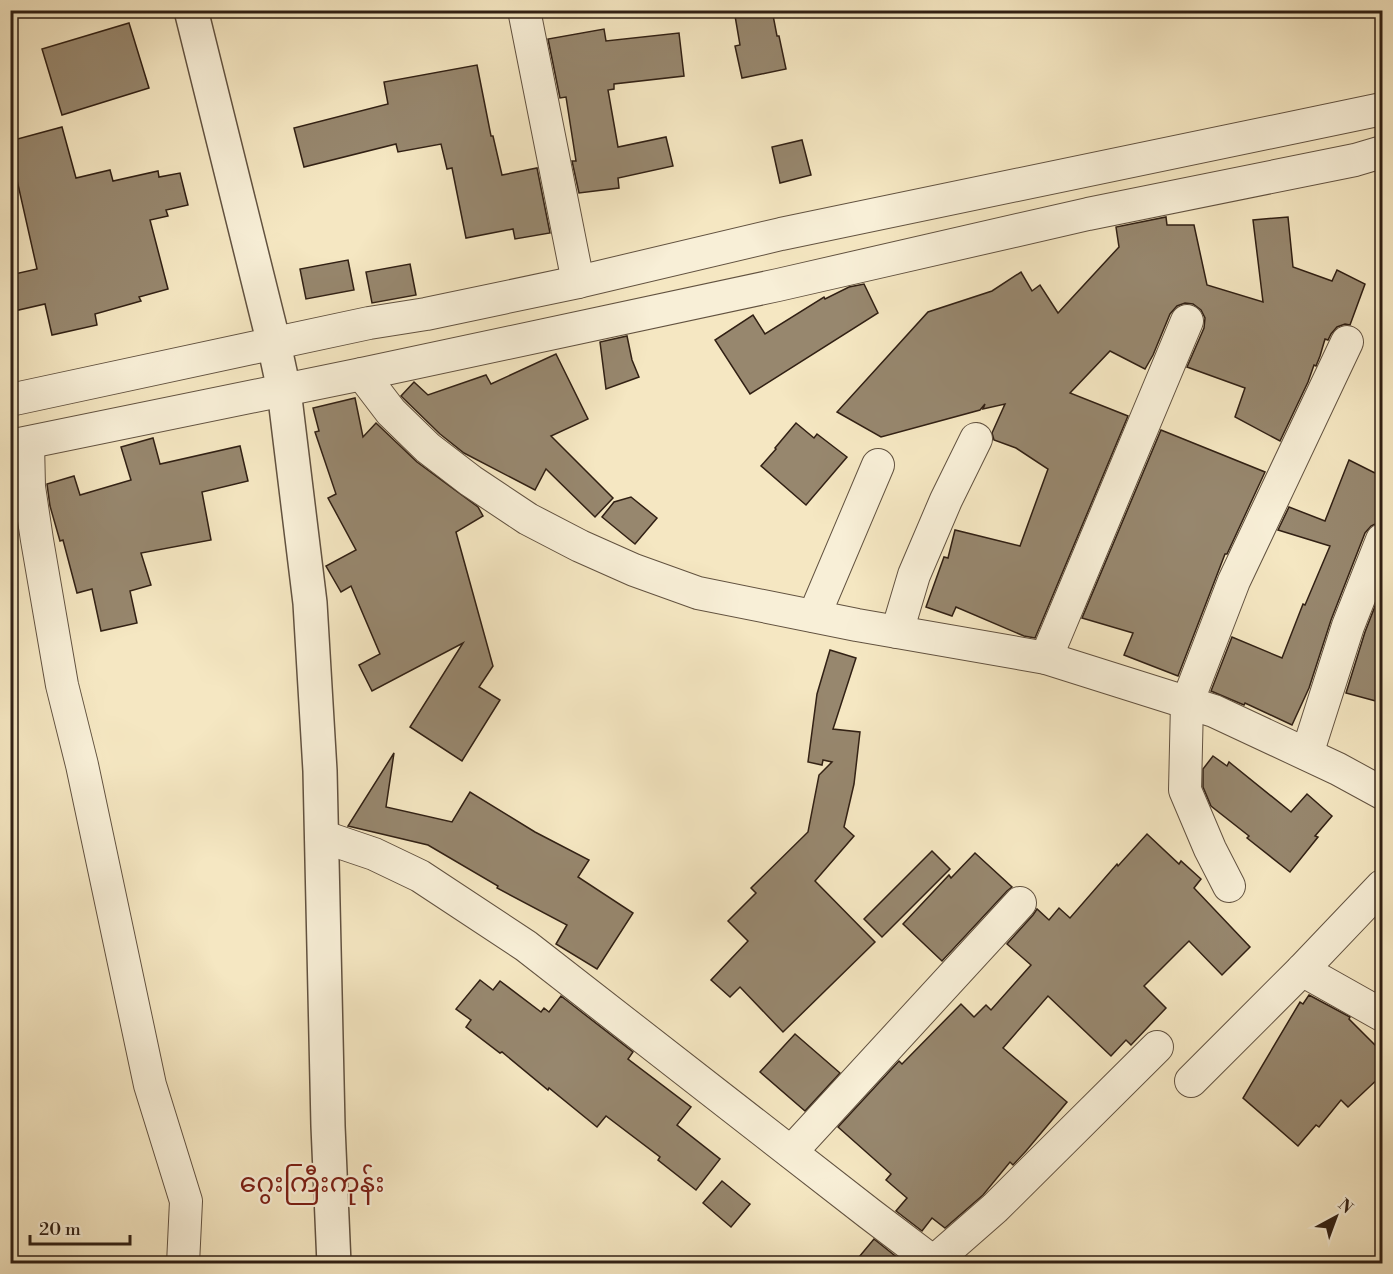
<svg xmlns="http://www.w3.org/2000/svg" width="1393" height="1274" font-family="'Libre Bodoni','Noto Sans Myanmar',serif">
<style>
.building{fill:#97876e;stroke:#312014;stroke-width:1.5}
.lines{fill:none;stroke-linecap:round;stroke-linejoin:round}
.minor-casing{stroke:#625240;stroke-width:34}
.tertiary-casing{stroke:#625240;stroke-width:36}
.minor{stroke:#f8efd7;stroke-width:32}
.tertiary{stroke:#f8efd7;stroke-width:33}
.labels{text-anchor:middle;stroke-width:4.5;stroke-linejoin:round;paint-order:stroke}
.quarter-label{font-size:27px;fill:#7a1f14;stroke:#f8efd7}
</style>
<rect width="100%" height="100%" fill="#f5e7c2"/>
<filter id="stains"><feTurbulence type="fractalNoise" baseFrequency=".00333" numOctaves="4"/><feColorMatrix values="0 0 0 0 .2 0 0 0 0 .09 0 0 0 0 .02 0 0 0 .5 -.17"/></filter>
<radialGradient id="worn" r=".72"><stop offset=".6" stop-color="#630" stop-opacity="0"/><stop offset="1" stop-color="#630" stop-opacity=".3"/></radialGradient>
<g class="building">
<polygon points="734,10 772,10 777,36 779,36 786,69 742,78 735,46 740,45"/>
<polygon points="129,23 149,88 62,115 42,49"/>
<polygon points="604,29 606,41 679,33 684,76 614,84 614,89 608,90 618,147 666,137 673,166 618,178 619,188 579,193 572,161 576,161 566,97 560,98 548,39"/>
<polygon points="477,65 491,136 493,136 502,175 537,168 550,233 515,239 513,229 466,238 452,168 447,169 441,144 398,152 396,144 304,167 294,128 388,104 384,82"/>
<polygon points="62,127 76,178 110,170 113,181 158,171 159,177 180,173 188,205 166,210 168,216 150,220 168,289 139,297 141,301 95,314 97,325 52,335 45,304 10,312 10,275 37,269 17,180 10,181 10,141"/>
<polygon points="802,140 811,175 780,183 772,147"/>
<polygon points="1166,217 1167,225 1194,225 1207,285 1263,302 1253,220 1288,217 1293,267 1332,281 1337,270 1365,284 1350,325 1345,324 1337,327 1331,334 1328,340 1325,339 1320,356 1316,366 1314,365 1308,382 1280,441 1235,417 1245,388 1187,367 1204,328 1205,318 1201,310 1193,304 1185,303 1177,306 1170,314 1153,355 1145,369 1110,351 1070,393 1128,416 1035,638 1024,636 956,607 952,616 926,607 944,557 948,558 955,530 1020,546 1048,469 1016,448 994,440 992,433 1005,404 983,409 985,404 980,410 881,437 837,412 928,312 992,291 1021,272 1032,291 1040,285 1058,313 1119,247 1116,227"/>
<polygon points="348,260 354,290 306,299 300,269"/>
<polygon points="410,264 416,295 372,303 366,272"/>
<polygon points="864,284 878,313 750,394 715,340 753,315 765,334 824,297 825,299 849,287"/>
<polygon points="627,336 632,360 639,377 606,389 600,342"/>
<polygon points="556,354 588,419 551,436 613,498 595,517 546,469 535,490 464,453 440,434 401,396 414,382 428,395 486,375 491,384"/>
<polygon points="355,398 363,437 376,423 417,462 478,507 483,516 456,532 493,666 479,687 500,700 462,761 410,727 463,643 372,691 359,665 380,654 351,586 341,592 326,566 356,550 328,498 336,494 315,432 319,431 313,408"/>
<polygon points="796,423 814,438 817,434 847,457 806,505 761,466 776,449 775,448"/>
<polygon points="1161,430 1265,472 1227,554 1225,554 1178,676 1124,655 1133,633 1082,618"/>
<polygon points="153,438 160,464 240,446 248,481 202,492 211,540 141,553 151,585 130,591 137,623 101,631 92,589 77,593 63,540 60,541 50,506 47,484 74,476 80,495 131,480 121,447"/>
<polygon points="1349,460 1383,477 1383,522 1379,522 1371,526 1365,533 1331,620 1309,688 1292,725 1245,703 1244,705 1211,691 1232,637 1282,658 1303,604 1305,605 1330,546 1278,530 1289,507 1325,521"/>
<polygon points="631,497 657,518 635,544 602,517 614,502"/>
<polygon points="1379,596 1383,597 1383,703 1346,693 1365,632"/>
<polygon points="830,650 856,658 833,729 860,732 854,784 844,827 854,836 815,881 875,942 783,1032 740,987 730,997 711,980 748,941 728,921 756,893 751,888 808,832 819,775 832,762 823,760 822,765 808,762 817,694"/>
<polygon points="394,753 386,807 452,822 470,792 535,832 589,860 578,877 633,913 597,969 556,944 567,925 497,888 498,886 428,845 348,826"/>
<polygon points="1213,756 1227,766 1229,762 1291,812 1307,794 1332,816 1315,836 1318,837 1290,872 1247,838 1249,836 1211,806 1203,787 1203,769"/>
<polygon points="1147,834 1179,864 1181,861 1201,879 1194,888 1250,947 1222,975 1189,941 1144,986 1166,1008 1131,1045 1126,1040 1111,1056 1048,996 1003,1048 1067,1102 1026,1151 1013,1165 1010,1162 983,1195 945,1228 932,1218 922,1231 896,1211 907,1198 886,1180 891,1174 838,1127 899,1061 902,1064 961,1004 974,1017 986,1005 991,1010 1031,965 1007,944 1033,915 1037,909 1049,920 1059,908 1070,918 1117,864 1118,866"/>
<polygon points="932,851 950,869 882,937 864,919"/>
<polygon points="975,853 1012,887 1007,891 942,961 903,924 949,875 951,878"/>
<polygon points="480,980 493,990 500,981 541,1012 544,1008 549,1012 561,996 633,1052 628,1059 691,1107 677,1125 720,1159 696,1190 658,1160 660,1157 606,1116 597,1127 549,1088 548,1090 502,1052 500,1053 466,1027 471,1020 456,1009"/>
<polygon points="1309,995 1350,1017 1349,1019 1383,1053 1383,1074 1348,1107 1341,1100 1319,1127 1316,1125 1298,1146 1243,1098 1300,1002 1303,1004"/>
<polygon points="795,1034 840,1073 805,1111 760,1072"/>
<polygon points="722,1181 750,1204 731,1227 703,1203"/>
<polygon points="874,1239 899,1259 896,1263 854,1263"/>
</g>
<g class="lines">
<g class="minor-casing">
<g id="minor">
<polyline points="524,10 578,282"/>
<polyline points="362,374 391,412 428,448 471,481 528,519 580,546 634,570 698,593 857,625 1046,658 1214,711 1338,769 1382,793"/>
<polyline points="10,400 369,323 426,314 578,282 781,234 1382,109"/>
<polyline points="28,443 29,487 37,540 62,685 82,765 150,1085 186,1201 183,1264"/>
<polyline points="10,446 362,374 778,285 1088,214 1355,160 1382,152"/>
<polyline points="814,616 878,465"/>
<polyline points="897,632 914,575 946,500 976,439"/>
<polyline points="1046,658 1187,321"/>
<polyline points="1307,754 1348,626 1382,540"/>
<polyline points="321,836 374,854 420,876 526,946 870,1214 932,1261"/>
<polyline points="1229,886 1210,849 1185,790 1187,703 1234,581 1347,342"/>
<polyline points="1302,970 1382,1015"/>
<polyline points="1191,1081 1302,970 1382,886"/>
<polyline points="791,1152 1020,903"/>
<polyline points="931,1264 995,1208 1157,1047"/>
</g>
</g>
<g class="tertiary-casing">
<polyline id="tertiary" points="191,10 274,344 284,390 310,603 320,771 328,1126 334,1264"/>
</g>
<use href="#minor" class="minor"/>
<use href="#tertiary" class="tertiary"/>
</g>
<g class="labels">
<g class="quarter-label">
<text x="312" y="1192">ဂွေးကြီးကုန်း</text>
</g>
</g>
<rect width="1393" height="1274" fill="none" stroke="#f5e7c2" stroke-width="36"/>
<rect x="12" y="12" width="1369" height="1250" fill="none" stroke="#312014" stroke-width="3"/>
<rect x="18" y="18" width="1357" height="1238" fill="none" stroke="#312014" stroke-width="1.5"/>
<g transform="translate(1336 1217) rotate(41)" stroke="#f8efd7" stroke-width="4.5" paint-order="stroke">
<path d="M0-4.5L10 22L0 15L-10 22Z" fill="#312014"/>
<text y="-9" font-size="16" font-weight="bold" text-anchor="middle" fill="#312014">N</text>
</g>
<path d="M30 1235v9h100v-9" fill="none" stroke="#312014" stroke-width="3"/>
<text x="39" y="1235" font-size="18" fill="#312014" stroke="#f8efd7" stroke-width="4.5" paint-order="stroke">20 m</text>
<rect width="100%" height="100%" filter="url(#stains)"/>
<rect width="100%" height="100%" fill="url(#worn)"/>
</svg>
